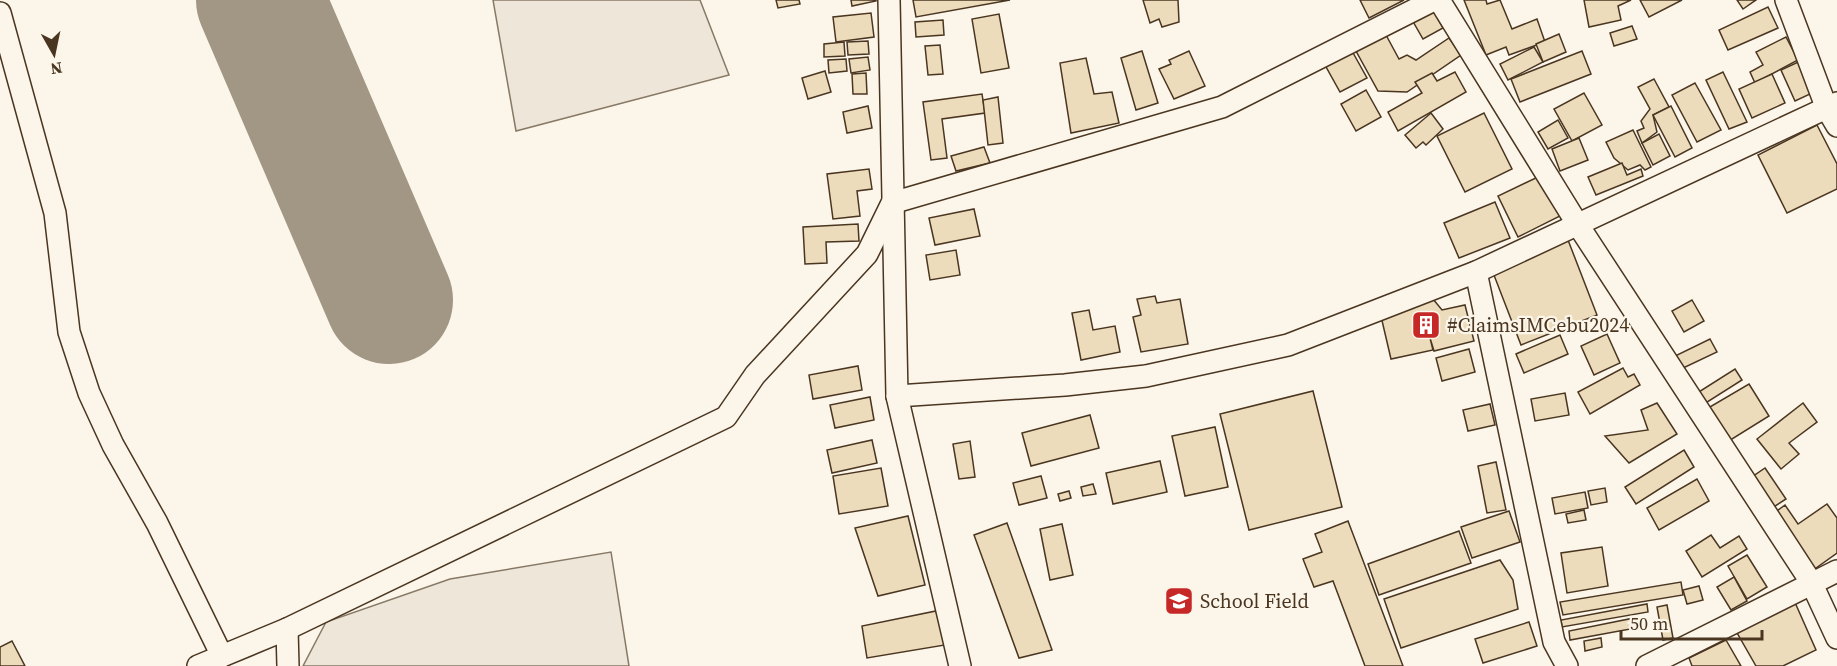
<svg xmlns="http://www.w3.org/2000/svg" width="1837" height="666" font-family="'Source Serif 4',serif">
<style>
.green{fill:#ede6d9;stroke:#887966;stroke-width:1.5}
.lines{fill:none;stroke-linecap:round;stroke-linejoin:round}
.runway{stroke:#a29684;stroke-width:128}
.building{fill:#ecdcbc;stroke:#4a3520;stroke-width:1.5}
.minor-casing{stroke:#4a3520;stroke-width:24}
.minor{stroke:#fbf6e9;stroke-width:21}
.labels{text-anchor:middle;stroke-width:4.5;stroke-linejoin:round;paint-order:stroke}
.poi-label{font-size:20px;fill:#4a3520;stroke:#fbf6e9;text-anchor:start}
</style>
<rect width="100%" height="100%" fill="#fbf6e9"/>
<g class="green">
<polygon points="493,0 700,0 729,75 516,131"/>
<polygon points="611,552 629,666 303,666 326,622 450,579"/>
</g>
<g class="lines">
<polyline class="runway" points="260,0 389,300"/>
</g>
<g class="building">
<polygon points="776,0 799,0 800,4 778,8"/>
<polygon points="851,0 876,0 876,1 852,6"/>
<polygon points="913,0 1010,0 916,17"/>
<polygon points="1143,0 1178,0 1179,22 1162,27 1159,19 1150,23"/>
<polygon points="1360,0 1404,0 1369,18"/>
<polygon points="1464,0 1486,0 1487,4 1500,0 1512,29 1537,19 1545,42 1509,55 1506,47 1486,55"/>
<polygon points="1584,0 1631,0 1618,6 1621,20 1589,27"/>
<polygon points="1640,0 1682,0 1649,17"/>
<polygon points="1737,0 1756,0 1743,9"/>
<polygon points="1431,7 1443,28 1423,39 1411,18"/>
<polygon points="1768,7 1778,28 1728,50 1719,30"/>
<polygon points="871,13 874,37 836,42 833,17"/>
<polygon points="999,14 1009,68 981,73 972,19"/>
<polygon points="943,20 944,35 916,37 915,22"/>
<polygon points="1632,26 1637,39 1614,46 1610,33"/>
<polygon points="1559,34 1566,52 1543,62 1536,44"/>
<polygon points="1386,35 1399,59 1407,55 1416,60 1449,38 1461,55 1407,92 1378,91 1356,51"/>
<polygon points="1786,37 1798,60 1755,83 1750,72 1763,65 1756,52"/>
<polygon points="868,41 869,54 848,55 847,42"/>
<polygon points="844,42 845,56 824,57 824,44"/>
<polygon points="940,45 943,74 928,75 925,46"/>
<polygon points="1534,47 1543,62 1508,80 1500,64"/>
<polygon points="1142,51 1158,103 1136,110 1121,58"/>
<polygon points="1189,51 1205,86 1174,99 1159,69 1171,64 1169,60"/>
<polygon points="1352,51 1367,78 1340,92 1325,65"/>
<polygon points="1582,51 1591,74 1520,102 1511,79"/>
<polygon points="868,57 870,70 851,73 849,59"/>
<polygon points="1809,57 1823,88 1795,101 1781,70"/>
<polygon points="1086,58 1094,94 1112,92 1119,123 1071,133 1060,63"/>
<polygon points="846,59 847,71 829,73 828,60"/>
<polygon points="825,71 831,92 808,99 802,78"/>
<polygon points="1455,72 1466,92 1398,131 1388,112 1422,93 1415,82 1432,73 1437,81"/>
<polygon points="1723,72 1747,122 1729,129 1706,80"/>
<polygon points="866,73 867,94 853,94 852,74"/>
<polygon points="1772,74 1785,103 1752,118 1739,89"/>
<polygon points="1654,79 1669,107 1653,115 1657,132 1642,143 1637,131 1644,128 1641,121 1650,109 1638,87"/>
<polygon points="1695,83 1721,130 1697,142 1672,95"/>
<polygon points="1366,90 1381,117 1356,131 1341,104"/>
<polygon points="1584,93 1602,125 1572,141 1554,109"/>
<polygon points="982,94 985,113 942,119 947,158 931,160 923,102"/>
<polygon points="998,97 1003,143 988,145 983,100"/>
<polygon points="868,106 872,128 847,133 843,112"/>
<polygon points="1671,106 1692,148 1675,157 1653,115"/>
<polygon points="1431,113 1443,129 1426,145 1423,142 1416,148 1405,135"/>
<polygon points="1484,113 1512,169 1465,192 1437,136"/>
<polygon points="1558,120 1568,138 1548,149 1538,132"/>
<polygon points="1817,125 1837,164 1837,189 1787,213 1758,155"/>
<polygon points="1633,130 1651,167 1645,170 1640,165 1628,170 1614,158 1606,142"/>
<polygon points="1659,134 1670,156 1653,165 1642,143"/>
<polygon points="1579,138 1588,160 1560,171 1552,149"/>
<polygon points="984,147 990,163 956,171 951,156"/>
<polygon points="1622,163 1627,175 1641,169 1643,176 1596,195 1588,177"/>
<polygon points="869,169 872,189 857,191 860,216 833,219 827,174"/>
<polygon points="1540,176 1560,216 1518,237 1498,196"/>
<polygon points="1495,202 1510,238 1459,258 1444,223"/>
<polygon points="974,209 980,236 935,245 929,218"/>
<polygon points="858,224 859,241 826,242 827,263 805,264 803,227"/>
<polygon points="1568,240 1597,315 1521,345 1492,270"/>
<polygon points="956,250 960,275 930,280 926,255"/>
<polygon points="1155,296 1157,303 1180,299 1188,344 1141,352 1133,317 1141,315 1137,299"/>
<polygon points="1433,299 1442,310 1465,305 1474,341 1434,351 1430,338 1433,350 1391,359 1380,312"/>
<polygon points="1692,300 1704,321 1684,332 1672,311"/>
<polygon points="1089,310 1093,330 1115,326 1120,352 1081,360 1072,313"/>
<polygon points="1607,334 1620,363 1594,375 1581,346"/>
<polygon points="1560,335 1568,354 1524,373 1516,354"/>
<polygon points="1710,339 1717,352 1679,370 1673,357"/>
<polygon points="1469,349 1475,372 1442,381 1436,358"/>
<polygon points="858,366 862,390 813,399 809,375"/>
<polygon points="1623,368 1628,377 1634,374 1640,385 1590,414 1578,392"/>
<polygon points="1735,369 1742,380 1701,406 1694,395"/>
<polygon points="1749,384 1769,416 1724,444 1703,411"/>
<polygon points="1313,391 1342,507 1249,530 1220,414"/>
<polygon points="1565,393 1569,415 1535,421 1531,399"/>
<polygon points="870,397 874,420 835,428 830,405"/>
<polygon points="1657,403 1677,434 1629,463 1605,436 1648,430 1641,410"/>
<polygon points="1803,403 1817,422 1789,443 1799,454 1781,469 1757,439"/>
<polygon points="1490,404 1495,425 1468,431 1463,410"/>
<polygon points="1090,415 1099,448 1031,466 1022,433"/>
<polygon points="1215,427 1228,487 1185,496 1172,436"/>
<polygon points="872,440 877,463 832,473 827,450"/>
<polygon points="970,441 975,477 959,479 953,444"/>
<polygon points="1684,450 1694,467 1636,504 1625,487"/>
<polygon points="1160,461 1167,492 1113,504 1106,473"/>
<polygon points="1496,462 1506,510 1487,513 1478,466"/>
<polygon points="881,468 888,506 839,514 833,476"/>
<polygon points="1765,468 1786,499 1769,510 1749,479"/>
<polygon points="1041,476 1047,498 1019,505 1013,483"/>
<polygon points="1697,479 1709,501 1659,530 1647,508"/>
<polygon points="1093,484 1096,494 1083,496 1081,487"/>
<polygon points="1605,488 1607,502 1591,505 1588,491"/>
<polygon points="1069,491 1071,498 1060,501 1058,494"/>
<polygon points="1585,492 1588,508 1555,514 1552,498"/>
<polygon points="1827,504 1837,518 1837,553 1809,573 1770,516 1785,505 1798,524"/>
<polygon points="1584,510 1586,520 1568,523 1566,514"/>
<polygon points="1509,511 1520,542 1472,558 1461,527"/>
<polygon points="908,516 925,585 878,596 855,528"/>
<polygon points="1348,521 1403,666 1365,666 1333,581 1314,587 1303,559 1322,552 1315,534"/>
<polygon points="1007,523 1052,650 1019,658 974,535"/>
<polygon points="1062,524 1073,575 1050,580 1040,529"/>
<polygon points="1459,531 1471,563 1379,595 1368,564"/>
<polygon points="1711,535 1720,548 1739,536 1747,549 1702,577 1686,551"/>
<polygon points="1602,547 1608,586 1567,593 1561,553"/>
<polygon points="1747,555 1767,587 1747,599 1728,566"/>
<polygon points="1500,560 1513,580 1518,609 1401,648 1384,599"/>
<polygon points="1734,577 1747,601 1731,610 1717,587"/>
<polygon points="1681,582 1683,595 1563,615 1560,602"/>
<polygon points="1699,586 1703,600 1687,604 1683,590"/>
<polygon points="1793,598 1816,650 1783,666 1756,666 1736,631"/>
<polygon points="1647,604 1648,612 1562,627 1561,620"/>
<polygon points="1667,605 1673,638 1663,640 1657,607"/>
<polygon points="936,611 945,645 867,658 862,626"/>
<polygon points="1634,618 1636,628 1570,640 1569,631"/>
<polygon points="1529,622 1537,646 1483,663 1475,639"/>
<polygon points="1601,638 1602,647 1585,651 1584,641"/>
<polygon points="1726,640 1741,666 1692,666 1689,658"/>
<polygon points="12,641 25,666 0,666 0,647"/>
</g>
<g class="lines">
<g class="minor-casing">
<g id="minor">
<polyline points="889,0 897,396 960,666"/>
<polyline points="1439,0 1578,225 1811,582 1837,638"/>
<polyline points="1786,0 1827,109 1837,126"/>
<polyline points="0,13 55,213 69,332 89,393 113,445 157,523 222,656"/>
<polyline points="1476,272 1554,642 1567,666"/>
<polyline points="897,396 1065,385 1146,376 1288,345 1476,272 1837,103"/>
<polyline points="287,629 288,666"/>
<polyline points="198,666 287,629 726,417 755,375 867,254 892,203 1222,107 1434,0"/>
<polyline points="1647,666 1837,571"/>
</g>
</g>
<use href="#minor" class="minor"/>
</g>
<defs>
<g id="building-square" transform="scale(1.5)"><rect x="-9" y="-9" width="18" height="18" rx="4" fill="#c62828" stroke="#fbf6e9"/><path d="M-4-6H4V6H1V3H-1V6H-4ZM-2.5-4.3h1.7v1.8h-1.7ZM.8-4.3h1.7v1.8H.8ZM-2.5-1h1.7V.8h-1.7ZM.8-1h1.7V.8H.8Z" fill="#fff"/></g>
<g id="school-square" transform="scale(1.5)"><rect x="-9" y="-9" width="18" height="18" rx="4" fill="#c62828" stroke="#fbf6e9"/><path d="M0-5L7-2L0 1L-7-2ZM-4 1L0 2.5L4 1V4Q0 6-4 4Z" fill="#fff"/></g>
</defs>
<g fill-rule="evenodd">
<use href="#building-square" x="1426" y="325"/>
<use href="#school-square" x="1179" y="601"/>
</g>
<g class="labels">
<g class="poi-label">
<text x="1447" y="332">#ClaimsIMCebu2024</text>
<text x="1200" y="608">School Field</text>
</g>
</g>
<g transform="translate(54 54) rotate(171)" stroke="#fbf6e9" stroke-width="4.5" paint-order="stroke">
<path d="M0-4.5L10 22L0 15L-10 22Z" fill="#4a3520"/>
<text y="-9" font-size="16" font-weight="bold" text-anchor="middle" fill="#4a3520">N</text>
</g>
<path d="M1621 630v9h141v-9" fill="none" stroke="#4a3520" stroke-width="3"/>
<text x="1630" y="630" font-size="18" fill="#4a3520" stroke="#fbf6e9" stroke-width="4.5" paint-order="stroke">50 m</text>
</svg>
